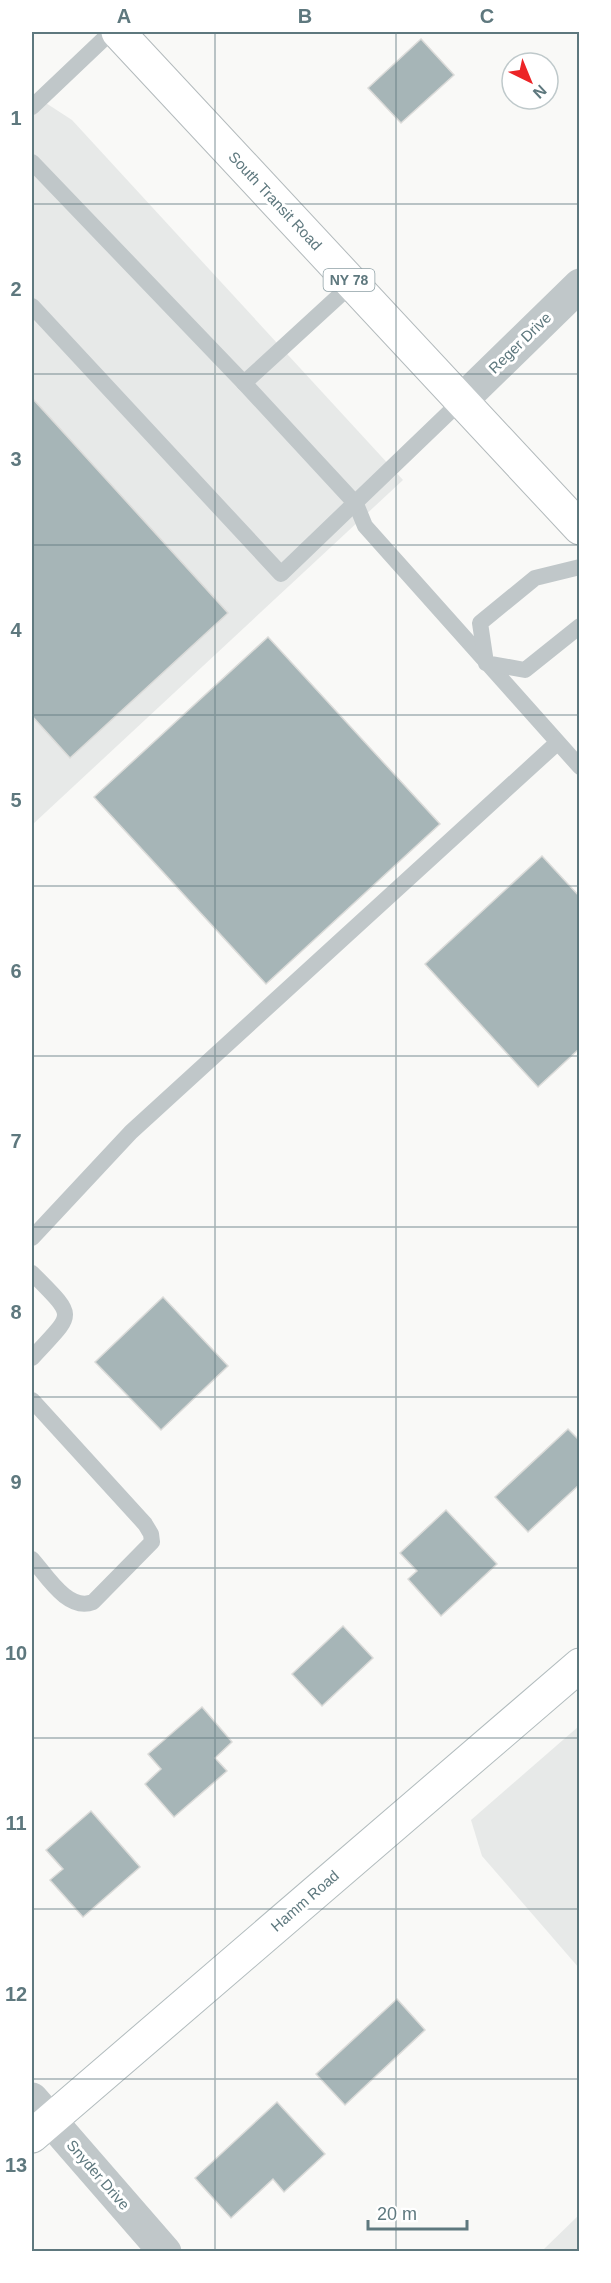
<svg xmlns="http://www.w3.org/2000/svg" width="611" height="2283" font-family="Helvetica,sans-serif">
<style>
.built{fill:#e7e9e8}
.building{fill:#a6b5b7;stroke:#dbdbd9;stroke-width:1.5}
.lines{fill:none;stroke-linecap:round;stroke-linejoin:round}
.secondary-casing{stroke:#b2bcbe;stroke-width:35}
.highway-casing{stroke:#b3babc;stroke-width:35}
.lane{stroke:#c0c7c9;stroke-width:16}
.street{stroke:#c0c7c9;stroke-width:33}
.secondary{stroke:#fff;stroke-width:33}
.highway{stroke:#fff;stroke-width:33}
.grid{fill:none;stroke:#5e787e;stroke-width:1.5;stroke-opacity:0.55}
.labels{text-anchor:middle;stroke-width:6;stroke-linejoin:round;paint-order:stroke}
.shield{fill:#fff;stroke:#8ea0a5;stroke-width:1.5}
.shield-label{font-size:14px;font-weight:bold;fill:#5e787e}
.street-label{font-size:15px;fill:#5e787e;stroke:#fff}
.neatline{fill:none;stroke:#5e787e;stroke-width:2}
.grid-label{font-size:20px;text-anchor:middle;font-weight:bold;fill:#5e787e}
</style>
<rect width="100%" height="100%" fill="#f9f9f7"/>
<g class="built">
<polygon points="32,94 72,120 403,480 32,825"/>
<polygon points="579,1726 579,1968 482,1856 471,1820"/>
<polygon points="579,2215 579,2251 542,2251"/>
</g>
<g class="building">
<polygon points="421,39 454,75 401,123 368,88"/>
<polygon points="32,398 228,613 70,758 32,716"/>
<polygon points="268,637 440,824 266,984 94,797"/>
<polygon points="542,856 580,897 580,1048 538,1087 425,964"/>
<polygon points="163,1297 228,1366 161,1430 95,1362"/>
<polygon points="568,1429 580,1441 580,1484 528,1532 495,1497"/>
<polygon points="446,1510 497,1564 441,1616 408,1579 417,1571 400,1553"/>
<polygon points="343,1626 373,1658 322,1706 292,1674"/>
<polygon points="202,1707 232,1742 215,1758 227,1771 174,1817 145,1784 161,1769 148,1754"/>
<polygon points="91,1811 140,1867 83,1917 50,1880 63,1869 46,1850"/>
<polygon points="397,1999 425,2030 345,2105 316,2074"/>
<polygon points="277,2102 325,2154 284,2192 273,2179 231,2218 195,2178"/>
</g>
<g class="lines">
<g class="secondary-casing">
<polyline id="secondary" points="32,2136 580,1665"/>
</g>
<g class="highway-casing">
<polyline id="highway" points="118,32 580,528"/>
</g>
<g class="lane">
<polyline points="32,107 111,32"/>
<polyline points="32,162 244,383 356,504 365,526 580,767"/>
<polyline points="32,306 281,574 461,401"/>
<polyline points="244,383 352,284"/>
<polyline points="580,567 535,578 480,623 486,663 525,670 580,626"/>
<polyline points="32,1238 131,1132 557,743"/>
<path d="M 32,1273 C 77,1319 75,1311 32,1358"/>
<path d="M 32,1400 L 145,1524 L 151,1534 L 152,1542 L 93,1602 C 68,1612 47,1576 32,1559"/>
</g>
<g class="street">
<polyline points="461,401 580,285"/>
<polyline points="32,2099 165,2252"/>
</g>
<use href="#secondary" class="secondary"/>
<use href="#highway" class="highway"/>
</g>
<path class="grid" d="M 215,32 L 215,2252M 396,32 L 396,2252M 32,204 L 580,204M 32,374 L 580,374M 32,545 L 580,545M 32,715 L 580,715M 32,886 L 580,886M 32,1056 L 580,1056M 32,1227 L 580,1227M 32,1397 L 580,1397M 32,1568 L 580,1568M 32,1738 L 580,1738M 32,1909 L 580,1909M 32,2079 L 580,2079"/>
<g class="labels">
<rect class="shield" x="323.5" y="269" width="51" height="22" rx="4.5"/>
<g class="shield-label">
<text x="349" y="285">NY 78</text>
</g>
<g class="street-label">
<text transform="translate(275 201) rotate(47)" y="5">South Transit Road</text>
<text transform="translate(520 343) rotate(-44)" y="5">Reger Drive</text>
<text transform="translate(305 1901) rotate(-41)" y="5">Hamm Road</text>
<text transform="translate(98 2175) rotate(49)" y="5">Snyder Drive</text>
</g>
</g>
<rect width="611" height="2283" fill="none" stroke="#ffffff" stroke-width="66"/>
<g transform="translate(530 81) rotate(137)"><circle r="28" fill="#ffffff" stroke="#bfc9cb" stroke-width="1.5"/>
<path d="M0-4.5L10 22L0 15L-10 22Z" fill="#ec2427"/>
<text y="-9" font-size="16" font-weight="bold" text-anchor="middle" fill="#5e787e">N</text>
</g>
<path d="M368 2220v9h99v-9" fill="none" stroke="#5e787e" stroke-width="3"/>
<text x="377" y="2220" font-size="18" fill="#5e787e" stroke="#ffffff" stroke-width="4.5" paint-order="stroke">20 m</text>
<rect x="33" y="33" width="545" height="2217" class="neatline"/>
<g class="grid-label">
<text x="124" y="23">A</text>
<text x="305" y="23">B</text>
<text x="487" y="23">C</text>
<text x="16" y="125">1</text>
<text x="16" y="296">2</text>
<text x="16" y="466">3</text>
<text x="16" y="637">4</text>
<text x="16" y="807">5</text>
<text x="16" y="978">6</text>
<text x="16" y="1148">7</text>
<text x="16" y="1319">8</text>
<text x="16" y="1489">9</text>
<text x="16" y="1660">10</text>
<text x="16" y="1830">11</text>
<text x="16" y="2001">12</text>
<text x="16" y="2172">13</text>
</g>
</svg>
